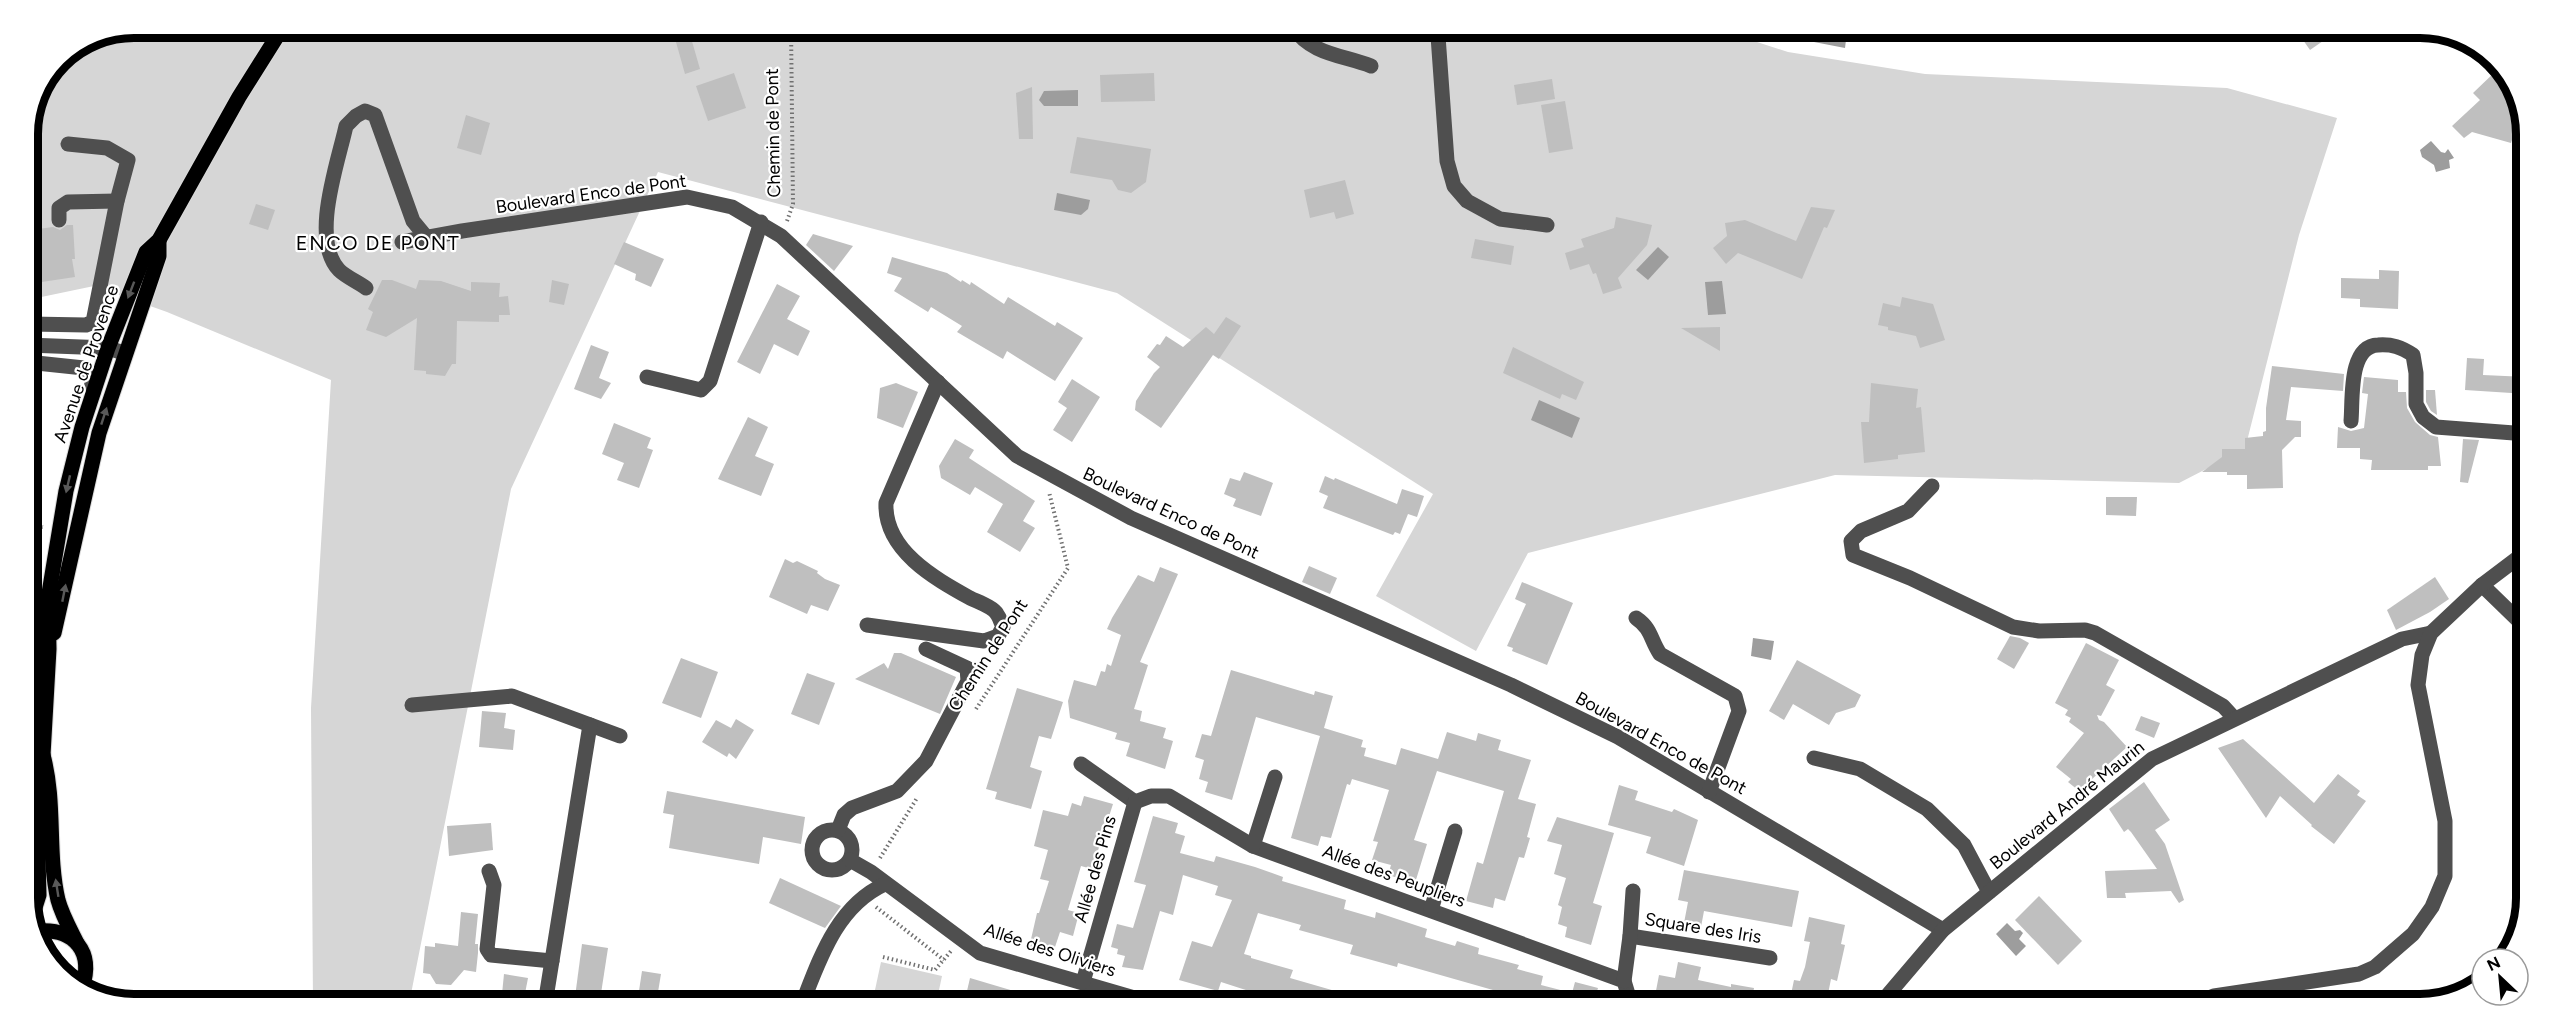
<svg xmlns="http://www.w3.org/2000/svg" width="2554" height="1031" font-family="Figtree,sans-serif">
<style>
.green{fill:#d6d6d6}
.water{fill:#9d9d9d}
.building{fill:#bfbfbf}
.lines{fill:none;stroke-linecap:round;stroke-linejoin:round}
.major-casing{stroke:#dbdbdb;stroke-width:17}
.path{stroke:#717171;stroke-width:4;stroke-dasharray:1.5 3;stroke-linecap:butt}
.minor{stroke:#4f4f4f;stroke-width:15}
.major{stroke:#000;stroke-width:15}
.oneway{fill:#595959}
.labels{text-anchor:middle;stroke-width:4.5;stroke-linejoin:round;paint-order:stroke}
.street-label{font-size:18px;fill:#000;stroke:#fff}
.neighbourhood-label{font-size:20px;letter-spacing:1.5px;fill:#000;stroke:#fff}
.rim{fill:none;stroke:#000;stroke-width:8}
</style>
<rect width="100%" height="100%" fill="#fff"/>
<g class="green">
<polygon points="133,27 1711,27 1788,52 1925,74 2227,88 2337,118 2299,235 2245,449 2179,483 1835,475 1528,553 1476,651 1376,596 1433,494 1117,293 658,172 511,489 409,1004 313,1004 311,708 331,380 167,312 94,286 27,300 27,127 58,58 93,35"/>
<polygon points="881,962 942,976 936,1004 872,1004"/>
</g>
<g class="water">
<polygon points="1816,27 1847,32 1845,48 1814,42 1813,37 1810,36 1811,30"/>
<polygon points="1078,90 1078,106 1044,106 1039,100 1044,91"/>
<polygon points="2431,141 2441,152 2445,153 2448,149 2454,158 2449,160 2450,168 2436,172 2434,165 2422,157 2420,150"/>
<polygon points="1057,193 1090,200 1088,209 1081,215 1054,210"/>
<polygon points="1658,247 1669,257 1648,280 1636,270"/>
<polygon points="1722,281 1726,314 1708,315 1705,282"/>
<polygon points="1539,400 1580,418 1572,438 1531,420"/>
<polygon points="1753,638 1774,641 1771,660 1751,656"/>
<polygon points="2007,923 2015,931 2020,930 2023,933 2019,939 2026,946 2016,956 1996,934"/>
</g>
<g class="building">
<polygon points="2294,27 2343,27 2310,50"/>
<polygon points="689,31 700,69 685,74 674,35"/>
<polygon points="2497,70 2511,84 2521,111 2511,143 2472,132 2464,138 2452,126 2480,100 2473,93"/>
<polygon points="734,73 746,108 708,121 696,86"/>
<polygon points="1154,73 1155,101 1101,102 1100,75"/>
<polygon points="1552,79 1555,99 1517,105 1514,85"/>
<polygon points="1032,87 1033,139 1019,139 1016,93"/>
<polygon points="1565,101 1573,149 1549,153 1541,105"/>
<polygon points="466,115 490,123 481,155 457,148"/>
<polygon points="1077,137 1151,149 1146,182 1131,193 1118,190 1112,180 1070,173"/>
<polygon points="1345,180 1354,214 1336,219 1334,212 1310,218 1304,190"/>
<polygon points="256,204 275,210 268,230 249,224"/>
<polygon points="1811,207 1835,210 1827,228 1824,227 1802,279 1738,253 1726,264 1713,248 1727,236 1725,223 1745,220 1796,241"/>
<polygon points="1616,217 1652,225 1647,245 1618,278 1622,288 1603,294 1596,273 1593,274 1589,264 1570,270 1565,253 1584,247 1581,239 1614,228"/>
<polygon points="67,225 73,225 75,259 72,259 75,277 35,283 29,245 39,243 38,229 53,227 60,230"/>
<polygon points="813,234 853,246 834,271 806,245"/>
<polygon points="1475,239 1514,246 1511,265 1471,258"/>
<polygon points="624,242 664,259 651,287 635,280 636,274 614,264"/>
<polygon points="892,257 947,273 961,282 962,280 970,285 971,282 1004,304 1008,297 1055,326 1057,322 1083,338 1055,381 1007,351 1003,359 957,332 962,326 931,307 928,312 894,291 902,278 887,273"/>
<polygon points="2379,270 2399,271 2398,309 2360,307 2360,299 2341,298 2341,278 2379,279"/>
<polygon points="382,280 392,280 416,289 419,280 441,281 471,291 471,282 500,283 499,297 508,296 510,315 499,315 499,322 457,321 456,364 452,364 445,376 426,374 426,371 414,370 417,318 386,337 366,330 373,312 368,309"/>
<polygon points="552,280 569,284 564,305 549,302"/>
<polygon points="777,284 800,296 787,319 810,331 798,356 774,344 760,374 737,362"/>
<polygon points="1902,297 1933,304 1945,340 1920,348 1916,336 1888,330 1888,327 1878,325 1883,303 1900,307"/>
<polygon points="1226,317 1241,326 1219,359 1213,355 1161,428 1135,410 1136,401 1154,373 1160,367 1147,357 1157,344 1160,345 1166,336 1183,347 1206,327 1214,334"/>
<polygon points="1720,327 1720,351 1681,328"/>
<polygon points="591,345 609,352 599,378 611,383 601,399 574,389"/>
<polygon points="1513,347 1584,382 1576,400 1562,394 1560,399 1503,373"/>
<polygon points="2467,358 2484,359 2483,375 2527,377 2527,394 2465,390"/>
<polygon points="2272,366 2344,374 2343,391 2291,387 2286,420 2301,421 2301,437 2295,437 2282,450 2283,488 2247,489 2247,475 2227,475 2227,472 2202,472 2222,457 2222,449 2245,449 2245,438 2263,436 2263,432 2266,431 2266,408"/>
<polygon points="2364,377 2398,380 2398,392 2406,392 2407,408 2415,422 2430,435 2438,437 2441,466 2428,466 2428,470 2371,470 2372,460 2360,459 2360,448 2337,448 2338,427 2351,431 2364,428 2368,394 2362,393"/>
<polygon points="1072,379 1100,397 1072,442 1053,430 1067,408 1058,402"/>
<polygon points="896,383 918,392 903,428 877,418 880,388"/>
<polygon points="1871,383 1918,389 1916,408 1921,407 1925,452 1898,455 1898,459 1864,463 1861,422 1869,422"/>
<polygon points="2426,390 2435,390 2437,415 2431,411 2426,402"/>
<polygon points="748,417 768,427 755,456 774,464 761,496 718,479"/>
<polygon points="614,423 651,438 647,448 653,450 639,488 617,480 624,463 602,454"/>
<polygon points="955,439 974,450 969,458 1035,501 1023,521 1035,528 1020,552 987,532 1003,504 975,487 970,495 941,478 939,466"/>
<polygon points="2463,439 2479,440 2468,483 2460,482"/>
<polygon points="1244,472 1273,483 1261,516 1233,506 1236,499 1224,494 1230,478 1240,481"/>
<polygon points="1325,476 1334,480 1335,478 1397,504 1402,489 1424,496 1417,517 1408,514 1400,534 1395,532 1393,535 1323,508 1328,496 1319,492"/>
<polygon points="2106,497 2137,497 2136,516 2106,515"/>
<polygon points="785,559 793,563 797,561 818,571 817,573 825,579 840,585 828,611 811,605 807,614 769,597"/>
<polygon points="1309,566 1337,578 1330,594 1302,582"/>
<polygon points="1160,567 1178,574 1140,662 1148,665 1134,709 1142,711 1140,721 1166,728 1163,738 1173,741 1165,769 1126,756 1130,743 1115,739 1117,733 1070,718 1068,701 1074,680 1096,686 1101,671 1105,672 1107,664 1111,666 1121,635 1107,629 1112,618 1138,575 1154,582"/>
<polygon points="2435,577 2449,599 2430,612 2396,630 2387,610"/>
<polygon points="1522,582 1573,603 1547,665 1512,651 1513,648 1507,646 1526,604 1515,599"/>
<polygon points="2010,636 2020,638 2029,643 2014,669 1997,659"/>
<polygon points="2086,643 2119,660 2106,685 2115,690 2101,716 2097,715 2099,720 2104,722 2127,747 2091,780 2095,784 2083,794 2068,782 2071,779 2056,767 2084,733 2069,722 2071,718 2065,715 2068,710 2055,703"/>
<polygon points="894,653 901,653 956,677 940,714 855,679 884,663 888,669"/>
<polygon points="681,658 718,672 701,718 662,703"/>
<polygon points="1797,660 1861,695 1855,707 1836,713 1829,725 1793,704 1784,720 1769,711"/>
<polygon points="1231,670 1314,695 1315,691 1333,696 1324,728 1363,740 1361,747 1366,748 1364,756 1396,765 1401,748 1438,759 1447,732 1476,741 1478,733 1501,740 1498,750 1531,760 1518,799 1536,804 1527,837 1530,838 1524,858 1519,857 1505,901 1495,898 1493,908 1466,901 1477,862 1483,864 1504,791 1437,771 1414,840 1427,844 1415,883 1388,875 1391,865 1372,860 1378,842 1373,841 1389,790 1352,779 1350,785 1347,784 1331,838 1321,836 1318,846 1291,838 1320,736 1256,717 1232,800 1205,792 1208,782 1199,779 1204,760 1195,757 1202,734 1211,736"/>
<polygon points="807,673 835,683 819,725 791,714"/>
<polygon points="1017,688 1063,702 1051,739 1039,736 1030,767 1042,771 1031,809 995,799 997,792 986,789"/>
<polygon points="482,711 506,713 504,728 515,730 513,750 479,747"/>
<polygon points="2141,716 2160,723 2154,738 2135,730"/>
<polygon points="736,719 754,730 736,759 729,753 727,757 702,742 716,720 731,728"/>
<polygon points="2243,739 2314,803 2338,774 2360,791 2357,795 2366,801 2334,844 2311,826 2312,825 2280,796 2266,818 2218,748"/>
<polygon points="2144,782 2170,820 2155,830 2165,844 2184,900 2179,903 2171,891 2125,893 2126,898 2107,898 2105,871 2157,869 2131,832 2128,829 2124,832 2109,809"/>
<polygon points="1619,785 1638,791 1635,800 1672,812 1674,809 1698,820 1684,866 1646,853 1651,837 1608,825"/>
<polygon points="667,791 805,817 801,844 763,837 759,864 669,848 674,815 663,813"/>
<polygon points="1084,796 1113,804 1092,869 1081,866 1068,910 1079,913 1073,936 1060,932 1055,947 1050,945 1047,953 1029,948 1037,913 1039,913 1049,881 1040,879 1048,850 1034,846 1043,810 1068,816 1072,803 1081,806"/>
<polygon points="1153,816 1178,823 1175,833 1185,836 1180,853 1214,862 1216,856 1255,867 1283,877 1282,881 1346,900 1344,909 1375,918 1376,912 1427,929 1425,937 1455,946 1457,941 1479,948 1478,954 1519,965 1517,969 1543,976 1541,985 1572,993 1575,982 1598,988 1593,1004 1504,1004 1507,994 1398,963 1397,967 1350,954 1353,945 1299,930 1301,925 1258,913 1244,954 1251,956 1251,958 1293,970 1290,978 1363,999 1362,1004 1262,1004 1250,1000 1252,992 1221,982 1218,991 1179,980 1192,941 1212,947 1232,900 1215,895 1218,886 1183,875 1173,915 1160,911 1143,970 1122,967 1125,956 1117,954 1118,949 1111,947 1117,924 1133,928 1146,885 1134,882"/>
<polygon points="1557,817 1614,833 1593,903 1602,906 1591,945 1565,937 1567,927 1558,924 1562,907 1558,905 1566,878 1554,874 1562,845 1547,841"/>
<polygon points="491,823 493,850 449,856 447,826"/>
<polygon points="1684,870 1799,891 1792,927 1704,911 1701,927 1684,923 1688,902 1678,900"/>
<polygon points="780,878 841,906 825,928 769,903"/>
<polygon points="2039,896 2082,941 2058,965 2015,920"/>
<polygon points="461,912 478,914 475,944 478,944 478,953 476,972 464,970 451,985 436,984 430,974 423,973 425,946 435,947 435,943 458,946"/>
<polygon points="1809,917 1845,925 1841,944 1845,945 1837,981 1831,979 1826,1004 1789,1004 1794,980 1800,981 1805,967 1810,942 1804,941"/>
<polygon points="582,944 608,948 600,1000 575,997"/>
<polygon points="1678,962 1701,967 1698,980 1731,987 1731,984 1754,988 1751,1004 1695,1004 1655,996 1659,975 1675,978"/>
<polygon points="642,971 661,974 656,1004 637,1004"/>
<polygon points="504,974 528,978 523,1004 501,1004"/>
<polygon points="970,978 1041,999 1041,1004 964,1004"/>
</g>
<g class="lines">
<g class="major-casing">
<g id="major">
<polyline points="54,633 99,433 159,256 159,240"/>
<path d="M 43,755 C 56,803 47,852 58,900 C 62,915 70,929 77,943"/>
<polyline points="32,917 39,895 36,777 43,755 49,649 48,599 66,491 82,427 108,348 146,252 159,240 239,97 283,27"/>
<path d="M 37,931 C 75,928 94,952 82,988"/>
</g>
</g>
<g class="path">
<polyline points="787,221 793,204 791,27"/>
<polyline points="27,474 32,397 36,379"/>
<polyline points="27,511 36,511 35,526 43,527"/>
<polyline points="976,709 1068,568 1049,492"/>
<polyline points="880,858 917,798"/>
<polyline points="876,907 944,960"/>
<polyline points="883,957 935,970 951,951"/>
</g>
<g class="minor">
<path d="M 1293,27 C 1311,55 1343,55 1371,66"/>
<polyline points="1442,27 1438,36 1447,161 1454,186 1467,201 1500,219 1547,225"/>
<polyline points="59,220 59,208 68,202 117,201"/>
<polyline points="402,242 462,231 687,197 732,207 781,236 1017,456 1131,518 1511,685 1618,737 1943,930"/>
<path d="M 366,288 C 358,282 346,277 339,270 C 310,239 338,163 346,126 L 356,116 L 365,111 L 375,115 L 413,221 L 427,238"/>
<polyline points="27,326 30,324 86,325 93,322 117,201 128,160 107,148 68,144"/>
<polyline points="27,345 108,348 124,353"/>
<polyline points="27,362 84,368 91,377 93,393"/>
<polyline points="647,377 701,390 710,381 761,222"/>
<path d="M 2351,421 C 2353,400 2348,346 2378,345 C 2392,344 2401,347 2413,355 L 2416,373 L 2416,404 L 2423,417 L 2436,427 L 2527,434"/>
<polyline points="1932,486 1908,511 1861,531 1851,541 1853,555 1910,578 2013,627 2039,631 2085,630 2095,633 2223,706 2234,718"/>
<polyline points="2482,585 2517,619 2527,623"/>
<path d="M 1636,618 C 1652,629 1650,639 1660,654 L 1735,696 L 1739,711 L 1709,792"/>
<path d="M 867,625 L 984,641 L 998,636 L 1003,627 C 1001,623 1000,618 997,614 C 993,607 978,602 970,598 C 934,578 884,550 886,503 L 938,382"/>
<polyline points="412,705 512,696 620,736"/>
<polyline points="1814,758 1860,769 1927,809 1964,845 1989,892"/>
<polyline points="1081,764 1135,802"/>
<polyline points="1135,802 1151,796 1169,796 1253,846 1624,981 1631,1004"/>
<circle cx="832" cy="850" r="20"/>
<polyline points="838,830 844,815 852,808 897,791 926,761 968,681 967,668 926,649"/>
<polyline points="1253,846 1275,777"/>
<polyline points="850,860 871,872 980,953 1155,1004"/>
<polyline points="489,871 494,885 487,949 491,955 552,961"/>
<polyline points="1431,910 1455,831"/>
<polyline points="1630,936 1770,958"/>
<polyline points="1624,981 1630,936 1633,891"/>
<polyline points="1083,982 1135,802"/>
<polyline points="545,1004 590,725"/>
<path d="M 802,1004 C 820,958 837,906 885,884"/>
<polyline points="1880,1004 1943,930 2152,759 2402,639 2431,633"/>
<polyline points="2195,1004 2214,996 2359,974 2375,967 2413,934 2432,907 2445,876 2445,821 2418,685 2422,655 2431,633 2482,585 2527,551"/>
</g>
<use href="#major" class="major"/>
</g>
<defs><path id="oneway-solid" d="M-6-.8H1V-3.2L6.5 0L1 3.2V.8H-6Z" transform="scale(1.5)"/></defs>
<g class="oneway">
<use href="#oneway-solid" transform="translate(131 290) rotate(111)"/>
<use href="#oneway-solid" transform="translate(104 416) rotate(-72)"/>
<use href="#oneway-solid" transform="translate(68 484) rotate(103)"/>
<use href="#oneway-solid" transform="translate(64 593) rotate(-79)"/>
<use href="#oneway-solid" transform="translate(57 888) rotate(-99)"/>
</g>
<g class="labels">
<g class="street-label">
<text transform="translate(773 133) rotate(-91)" y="6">Chemin de Pont</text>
<text transform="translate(591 194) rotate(-8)" y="6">Boulevard Enco de Pont</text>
<text transform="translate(86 364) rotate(-71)" y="6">Avenue de Provence</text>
<text transform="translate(1171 513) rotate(25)" y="6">Boulevard Enco de Pont</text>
<text transform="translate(988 655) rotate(-57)" y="6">Chemin de Pont</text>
<text transform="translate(1661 743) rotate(29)" y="6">Boulevard Enco de Pont</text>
<text transform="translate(2067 805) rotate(-39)" y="6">Boulevard André Maurin</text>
<text transform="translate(1095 869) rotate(-74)" y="6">Allée des Pins</text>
<text transform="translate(1394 876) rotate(20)" y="6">Allée des Peupliers</text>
<text transform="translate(1703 928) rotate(9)" y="6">Square des Iris</text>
<text transform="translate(1050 950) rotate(18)" y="6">Allée des Oliviers</text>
</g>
<g class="neighbourhood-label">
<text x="378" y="250">ENCO DE PONT</text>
</g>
</g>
<path d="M0 0H2554V1031H0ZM134 38H2420A96 96 0 0 1 2516 134V898A96 96 0 0 1 2420 994H134A96 96 0 0 1 38 898V134A96 96 0 0 1 134 38Z" fill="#fff" fill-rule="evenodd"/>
<path class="rim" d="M134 38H2420A96 96 0 0 1 2516 134V898A96 96 0 0 1 2420 994H134A96 96 0 0 1 38 898V134A96 96 0 0 1 134 38Z"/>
<g transform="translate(2500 977) rotate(334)"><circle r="28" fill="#ffffff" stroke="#999999" stroke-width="1.5"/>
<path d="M0-4.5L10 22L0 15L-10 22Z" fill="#000000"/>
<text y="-9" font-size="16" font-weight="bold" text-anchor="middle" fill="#000000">N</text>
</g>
</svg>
